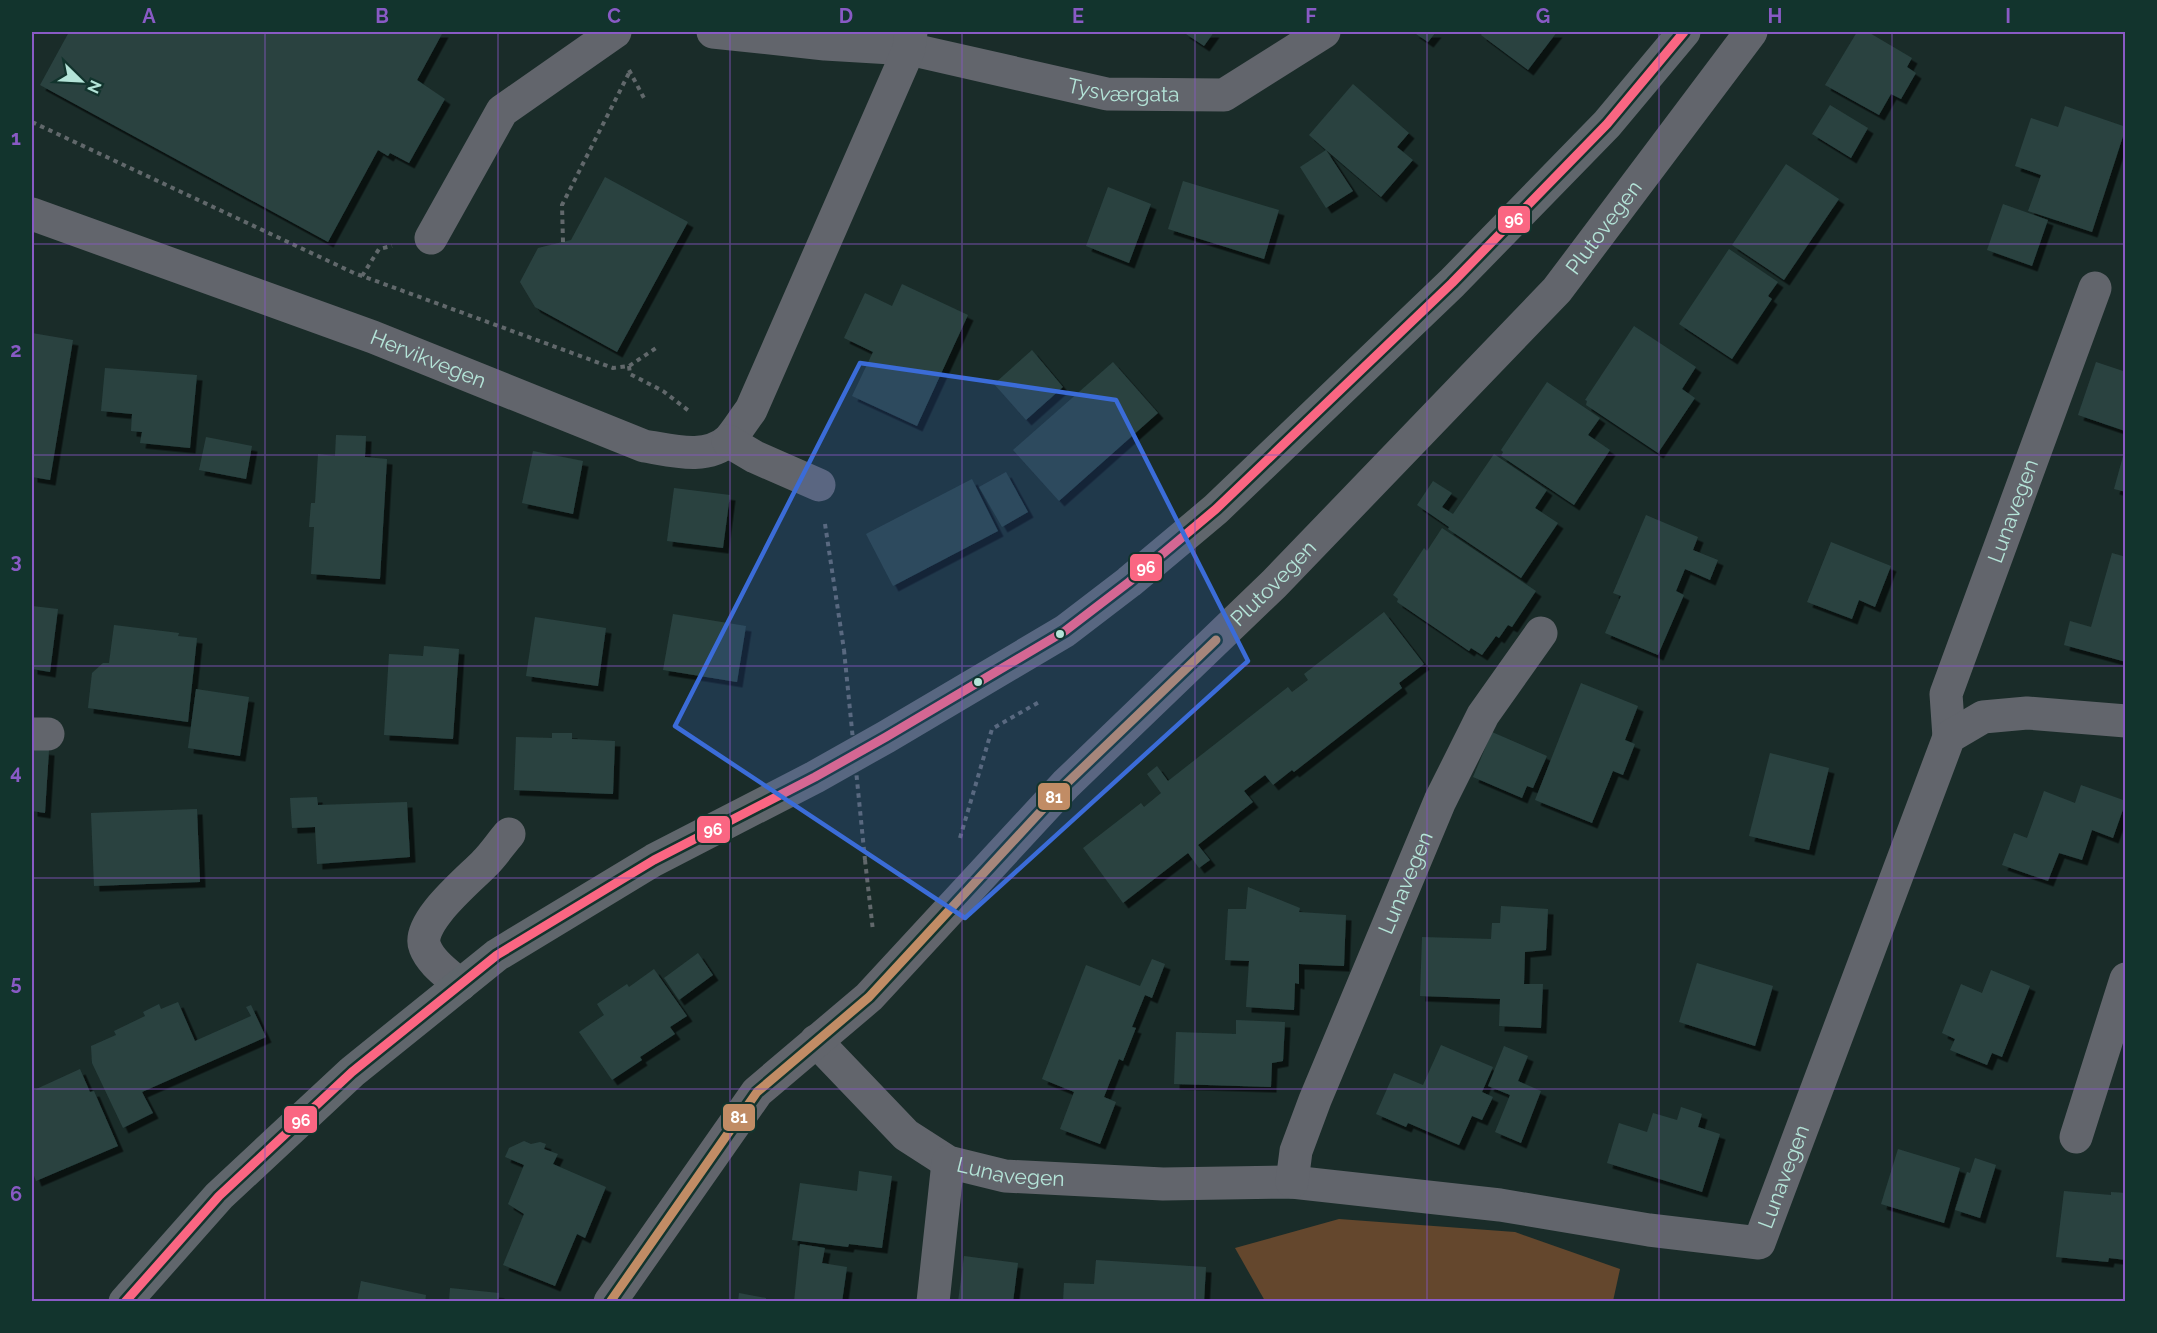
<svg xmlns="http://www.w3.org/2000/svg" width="2157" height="1333" font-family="Raleway,sans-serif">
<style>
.green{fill:#64472d}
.building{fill:#2a4240;filter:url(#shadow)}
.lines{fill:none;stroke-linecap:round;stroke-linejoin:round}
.path{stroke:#61686b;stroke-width:4;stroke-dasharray:4.5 4.5;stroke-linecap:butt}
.minor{stroke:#62656c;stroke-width:33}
.major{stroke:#60666c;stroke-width:33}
.path-bridge{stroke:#61686b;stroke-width:4;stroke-dasharray:4.5 4.5;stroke-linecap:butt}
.bus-1-casing{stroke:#12342d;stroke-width:14}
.bus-2-casing{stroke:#12342d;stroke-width:14}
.bus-1{stroke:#fa6682;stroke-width:9}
.bus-2{stroke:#c18c65;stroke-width:9}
.marked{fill:#3b6cd8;fill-opacity:0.2;stroke:#3b6cd8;stroke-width:4.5;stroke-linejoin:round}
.grid{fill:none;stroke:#895ac5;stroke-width:1.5;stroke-opacity:0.55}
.bus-dot{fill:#b4e4d8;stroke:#12342d;stroke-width:2}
.labels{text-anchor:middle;stroke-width:6;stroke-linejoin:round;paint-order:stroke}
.street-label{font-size:21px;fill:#b4e4d8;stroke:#12342d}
.line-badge{stroke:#12342d;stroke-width:2}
.badge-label{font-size:16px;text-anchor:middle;font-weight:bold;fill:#fff}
.neatline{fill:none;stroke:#895ac5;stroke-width:2}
.grid-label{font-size:20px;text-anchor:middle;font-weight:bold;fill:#895ac5}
</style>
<defs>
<filter id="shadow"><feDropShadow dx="5.5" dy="5.5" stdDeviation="0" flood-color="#0009"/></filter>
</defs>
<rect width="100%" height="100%" fill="#1a2c29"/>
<polygon class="green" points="1339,1219 1515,1232 1620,1269 1613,1301 1265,1301 1235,1248"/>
<g class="building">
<polygon points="69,32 443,32 417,80 445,99 409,163 390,153 388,156 378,150 328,242 40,85"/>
<polygon points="1183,32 1214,32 1204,46"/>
<polygon points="1413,32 1436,32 1428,42"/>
<polygon points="1483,32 1557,32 1528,70 1481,35"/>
<polygon points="1857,32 1868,32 1912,58 1907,67 1916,73 1901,99 1891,94 1879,115 1825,85"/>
<polygon points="1353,84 1409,133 1397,147 1413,160 1381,197 1326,150 1353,191 1326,208 1300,167 1326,150 1309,135"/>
<polygon points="1830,105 1868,128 1851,158 1812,134"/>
<polygon points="2065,106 2126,127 2092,232 2028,211 2041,175 2015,166 2031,118 2058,127"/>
<polygon points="1786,164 1839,199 1784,280 1732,245"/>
<polygon points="605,177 688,222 617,352 535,307 520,282 538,248 571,240"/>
<polygon points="1183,181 1279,210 1264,259 1168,229"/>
<polygon points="1108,187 1151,204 1129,263 1086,246"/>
<polygon points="2003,204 2048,220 2032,266 1987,250"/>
<polygon points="1729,249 1778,282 1768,296 1772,299 1732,359 1679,324"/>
<polygon points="902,284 968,315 917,426 852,396 873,352 844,338 865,293 892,306"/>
<polygon points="1634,326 1696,367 1682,389 1695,398 1658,453 1586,405 1587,401 1585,400"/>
<polygon points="32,333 73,340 50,480 32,477"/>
<polygon points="1032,350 1063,387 1026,420 994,384"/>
<polygon points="1113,362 1158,413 1059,501 1013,450"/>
<polygon points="2096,362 2126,372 2125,431 2078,415"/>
<polygon points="105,368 197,375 190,448 140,443 142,432 131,431 132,414 101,411"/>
<polygon points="1547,382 1600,418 1588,435 1610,450 1574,505 1501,456 1503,452 1501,450"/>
<polygon points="336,435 366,436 365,457 387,459 380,579 311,574 314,527 309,527 311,503 315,503 318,454 335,456"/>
<polygon points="206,437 252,446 246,479 199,470"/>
<polygon points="2125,449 2126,449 2126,492 2114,489"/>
<polygon points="533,451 583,461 573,514 522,503"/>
<polygon points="1494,454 1547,490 1535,508 1558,523 1521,578 1448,529 1449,527 1417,505 1433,481 1452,493 1442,507 1453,514"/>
<polygon points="1006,472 1028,512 1002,527 979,487"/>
<polygon points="972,479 998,531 893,586 866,534"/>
<polygon points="674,488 730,495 723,548 667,541"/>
<polygon points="1646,515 1698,537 1693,550 1718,560 1710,580 1685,569 1676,591 1684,595 1658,655 1605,633 1621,596 1613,593"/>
<polygon points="1442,528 1536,591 1512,627 1508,625 1499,638 1496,636 1482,655 1471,648 1469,651 1397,602 1398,599 1393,595 1424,548 1427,551"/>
<polygon points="1831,542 1891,566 1875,607 1859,600 1852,619 1807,602"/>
<polygon points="2112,553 2126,557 2126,662 2064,645 2070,621 2091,627"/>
<polygon points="32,606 58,609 50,672 32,669"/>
<polygon points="1384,612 1424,664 1399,683 1402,688 1294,772 1292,770 1273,785 1265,775 1244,791 1253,802 1198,845 1210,860 1199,868 1188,853 1123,903 1083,848 1141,803 1144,807 1161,793 1147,774 1157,766 1168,781 1288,687 1292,692 1308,680 1304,674"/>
<polygon points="673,614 746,626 737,682 663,670"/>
<polygon points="535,617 606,628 598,686 526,676"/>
<polygon points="114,625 179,633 178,636 197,638 188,722 88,708 92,673 103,663 109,663"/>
<polygon points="424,646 459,649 453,739 384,735 389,654 423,656"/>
<polygon points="1581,683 1638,706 1625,740 1635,744 1623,775 1613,771 1592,823 1535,800"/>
<polygon points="196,689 249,697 240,756 188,748"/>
<polygon points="1492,732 1547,756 1533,788 1527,786 1522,798 1473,777"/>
<polygon points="552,733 572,733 572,739 615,741 613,794 514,790 516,737 552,738"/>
<polygon points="32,748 49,750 45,813 32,811"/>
<polygon points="1770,753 1829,768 1809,850 1749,836"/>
<polygon points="2081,785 2126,801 2113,838 2092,830 2082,860 2059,853 2048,881 2002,865 2014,833 2027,838 2044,791 2075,803"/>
<polygon points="317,797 318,805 407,802 410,857 317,864 315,827 292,828 290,798"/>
<polygon points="197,809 200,882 94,886 91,813"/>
<polygon points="1248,887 1300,908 1299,912 1346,915 1344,966 1299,964 1299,984 1295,983 1294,1010 1246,1007 1249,961 1225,960 1228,909 1246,909"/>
<polygon points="1501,906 1548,909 1546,950 1525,952 1524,984 1543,984 1541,1028 1499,1026 1500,999 1420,996 1422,937 1491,939 1492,923 1500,923"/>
<polygon points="698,953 713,975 679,1000 664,978"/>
<polygon points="1152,959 1165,964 1152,998 1145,995 1132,1027 1136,1028 1123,1061 1119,1059 1104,1097 1116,1102 1100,1144 1060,1129 1074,1092 1042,1079 1086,965 1140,986"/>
<polygon points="1697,963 1773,986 1755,1046 1679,1022"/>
<polygon points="654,969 687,1016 670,1027 675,1034 640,1057 642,1060 612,1080 579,1032 604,1015 597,1004 627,984 629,987"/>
<polygon points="1991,970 2030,986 2002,1057 1992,1053 1987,1065 1950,1050 1955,1039 1942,1033 1961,984 1982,993"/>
<polygon points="178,1002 195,1041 251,1016 246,1007 251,1005 266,1037 142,1092 153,1113 123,1128 92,1063 91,1046 116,1035 114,1031 145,1016 143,1012 159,1004 161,1009"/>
<polygon points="1236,1020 1285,1022 1283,1061 1272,1063 1271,1087 1174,1084 1176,1032 1236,1034"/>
<polygon points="1441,1045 1493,1067 1482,1092 1493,1097 1482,1120 1472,1116 1459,1145 1408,1123 1406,1127 1376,1114 1394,1073 1423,1085"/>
<polygon points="1504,1046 1528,1056 1518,1081 1541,1091 1521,1143 1495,1132 1510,1095 1488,1086"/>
<polygon points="80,1069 90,1092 94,1091 118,1146 36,1181 32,1170 32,1091"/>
<polygon points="1681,1107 1702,1114 1698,1127 1720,1134 1702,1192 1607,1163 1619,1123 1647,1132 1653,1113 1677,1120"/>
<polygon points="524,1141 531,1144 540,1142 546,1144 544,1149 558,1154 553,1164 606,1187 585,1238 577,1234 555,1286 503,1265 524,1214 508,1204 524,1165 505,1157 509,1148"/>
<polygon points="1898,1149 1960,1168 1944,1223 1881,1204"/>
<polygon points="1975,1158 1996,1165 1980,1218 1955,1210 1967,1172 1970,1173"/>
<polygon points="859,1171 892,1176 882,1248 849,1244 848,1247 792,1240 800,1183 857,1191"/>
<polygon points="2064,1191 2111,1195 2111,1192 2126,1193 2126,1260 2109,1258 2108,1262 2056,1257"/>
<polygon points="800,1244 825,1248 822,1263 847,1267 842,1302 794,1302"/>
<polygon points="964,1256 1018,1263 1013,1302 958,1302"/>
<polygon points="1096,1260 1206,1267 1204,1302 1063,1302 1064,1283 1094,1284"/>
<polygon points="361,1281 426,1295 425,1302 357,1302"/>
<polygon points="450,1288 499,1293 498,1302 449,1302"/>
<polygon points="739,1293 766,1298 766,1302 738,1302"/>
</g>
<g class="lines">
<g class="path">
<polyline points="629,70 645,100"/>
<polyline points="32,122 354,273 613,368 629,366 659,346"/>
<polyline points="563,242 562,205 629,73"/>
<polyline points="362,276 379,249 392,246"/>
<polyline points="629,366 630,374 663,391 689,411"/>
<polyline points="825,524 844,650"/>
<polyline points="960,838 992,729 1039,702"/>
<polyline points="865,860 873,931"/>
</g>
<g class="minor">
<path id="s1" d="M 713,32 L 825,44 L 909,49 L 1107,94 L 1224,95 L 1324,32"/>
<path id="s2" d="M 32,214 L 373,337 L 644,446 C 671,450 706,461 729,440 C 737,431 744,419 751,410 L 909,49 L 911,32"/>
<polyline points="431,238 502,111 615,32"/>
<polyline points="728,441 755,457 819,485"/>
<polyline points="32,734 48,734"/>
<path id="s3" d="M 1949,737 L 1946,694 L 2095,288"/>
<path d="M 460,985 C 448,974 431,963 425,947 C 415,923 470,879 485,863 C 494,854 501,843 509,834"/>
<path id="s4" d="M 816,1041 L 906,1135 L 948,1162 L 1005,1176 L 1163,1184 L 1292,1182 L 1500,1205 L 1649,1230 L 1759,1243 L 1949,737 L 1983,717 L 2027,713 L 2126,721"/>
<polyline points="2076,1137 2126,979"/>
<path id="s5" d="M 1292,1182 L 1296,1151 L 1315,1100 L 1440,801 L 1483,715 L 1541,633"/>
<path id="s6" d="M 610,1302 L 757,1092 L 869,997 L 1066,784 L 1274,584 L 1557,290 L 1751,32"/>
<polyline points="933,1302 948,1162"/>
</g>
<polyline class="major" points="125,1302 219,1196 352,1072 497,955 654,860 815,777 886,737 1065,631 1129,582 1216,509 1452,283 1607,124 1684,32"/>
<polyline class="path-bridge" points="844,650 865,860"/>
<g class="bus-1-casing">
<polyline id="bus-1" points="125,1302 219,1196 352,1072 497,955 654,860 815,777 886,737 1065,631 1129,582 1216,509 1452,283 1607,124 1684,32"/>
</g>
<g class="bus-2-casing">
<polyline id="bus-2" points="610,1302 757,1092 869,997 1066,784 1216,640"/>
</g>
<use href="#bus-1" class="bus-1"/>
<use href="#bus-2" class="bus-2"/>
</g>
<path class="marked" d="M 860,363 L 1116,400 L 1248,661 L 965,918 L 675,726 Z"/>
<path class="grid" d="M 265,32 L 265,1302M 498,32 L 498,1302M 730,32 L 730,1302M 962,32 L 962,1302M 1195,32 L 1195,1302M 1427,32 L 1427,1302M 1659,32 L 1659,1302M 1892,32 L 1892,1302M 32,244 L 2126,244M 32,455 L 2126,455M 32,666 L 2126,666M 32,878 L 2126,878M 32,1089 L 2126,1089"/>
<g class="bus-dot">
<circle cx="1060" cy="634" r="5"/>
<circle cx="978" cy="682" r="5"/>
</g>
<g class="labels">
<g class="street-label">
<text dy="7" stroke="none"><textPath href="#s1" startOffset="416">Tysværgata</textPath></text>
<text dy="7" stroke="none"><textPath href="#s6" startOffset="1468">Plutovegen</textPath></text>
<text dy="7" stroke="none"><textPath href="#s2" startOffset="422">Hervikvegen</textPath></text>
<text dy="7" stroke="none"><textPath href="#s3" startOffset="238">Lunavegen</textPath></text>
<text dy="7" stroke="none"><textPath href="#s6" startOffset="982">Plutovegen</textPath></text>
<text dy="7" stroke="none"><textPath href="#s5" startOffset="321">Lunavegen</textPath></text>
<text dy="7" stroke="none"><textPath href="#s4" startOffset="244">Lunavegen</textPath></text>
<text dy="7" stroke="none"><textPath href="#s4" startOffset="1068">Lunavegen</textPath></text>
</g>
</g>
<g class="line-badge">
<rect x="1497" y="205" width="34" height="29" rx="6" fill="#fa6682"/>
<rect x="1129" y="553" width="34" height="29" rx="6" fill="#fa6682"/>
<rect x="1037" y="782" width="34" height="29" rx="6" fill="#c18c65"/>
<rect x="696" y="815" width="35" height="29" rx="6" fill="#fa6682"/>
<rect x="722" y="1103" width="34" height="29" rx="6" fill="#c18c65"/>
<rect x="283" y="1105" width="35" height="29" rx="6" fill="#fa6682"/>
</g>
<g class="badge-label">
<text x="1514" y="225">96</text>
<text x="1146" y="573">96</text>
<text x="1054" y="803">81</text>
<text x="713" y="835">96</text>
<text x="739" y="1123">81</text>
<text x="301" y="1126">96</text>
</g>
<rect width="2157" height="1333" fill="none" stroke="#12342d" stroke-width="66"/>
<g transform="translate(81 81) rotate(114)" stroke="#12342d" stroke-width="4.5" paint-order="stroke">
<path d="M0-4.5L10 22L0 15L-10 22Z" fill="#b4e4d8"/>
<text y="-9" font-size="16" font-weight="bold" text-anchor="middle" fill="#b4e4d8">N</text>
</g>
<rect x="33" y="33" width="2091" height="1267" class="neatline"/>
<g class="grid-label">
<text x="149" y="23">A</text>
<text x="382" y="23">B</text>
<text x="614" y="23">C</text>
<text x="846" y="23">D</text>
<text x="1078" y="23">E</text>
<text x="1311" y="23">F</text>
<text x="1543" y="23">G</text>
<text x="1775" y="23">H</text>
<text x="2008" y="23">I</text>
<text x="16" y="145">1</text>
<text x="16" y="357">2</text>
<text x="16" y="568">3</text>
<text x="16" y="779">4</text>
<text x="16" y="990">5</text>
<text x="16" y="1201">6</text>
</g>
</svg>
